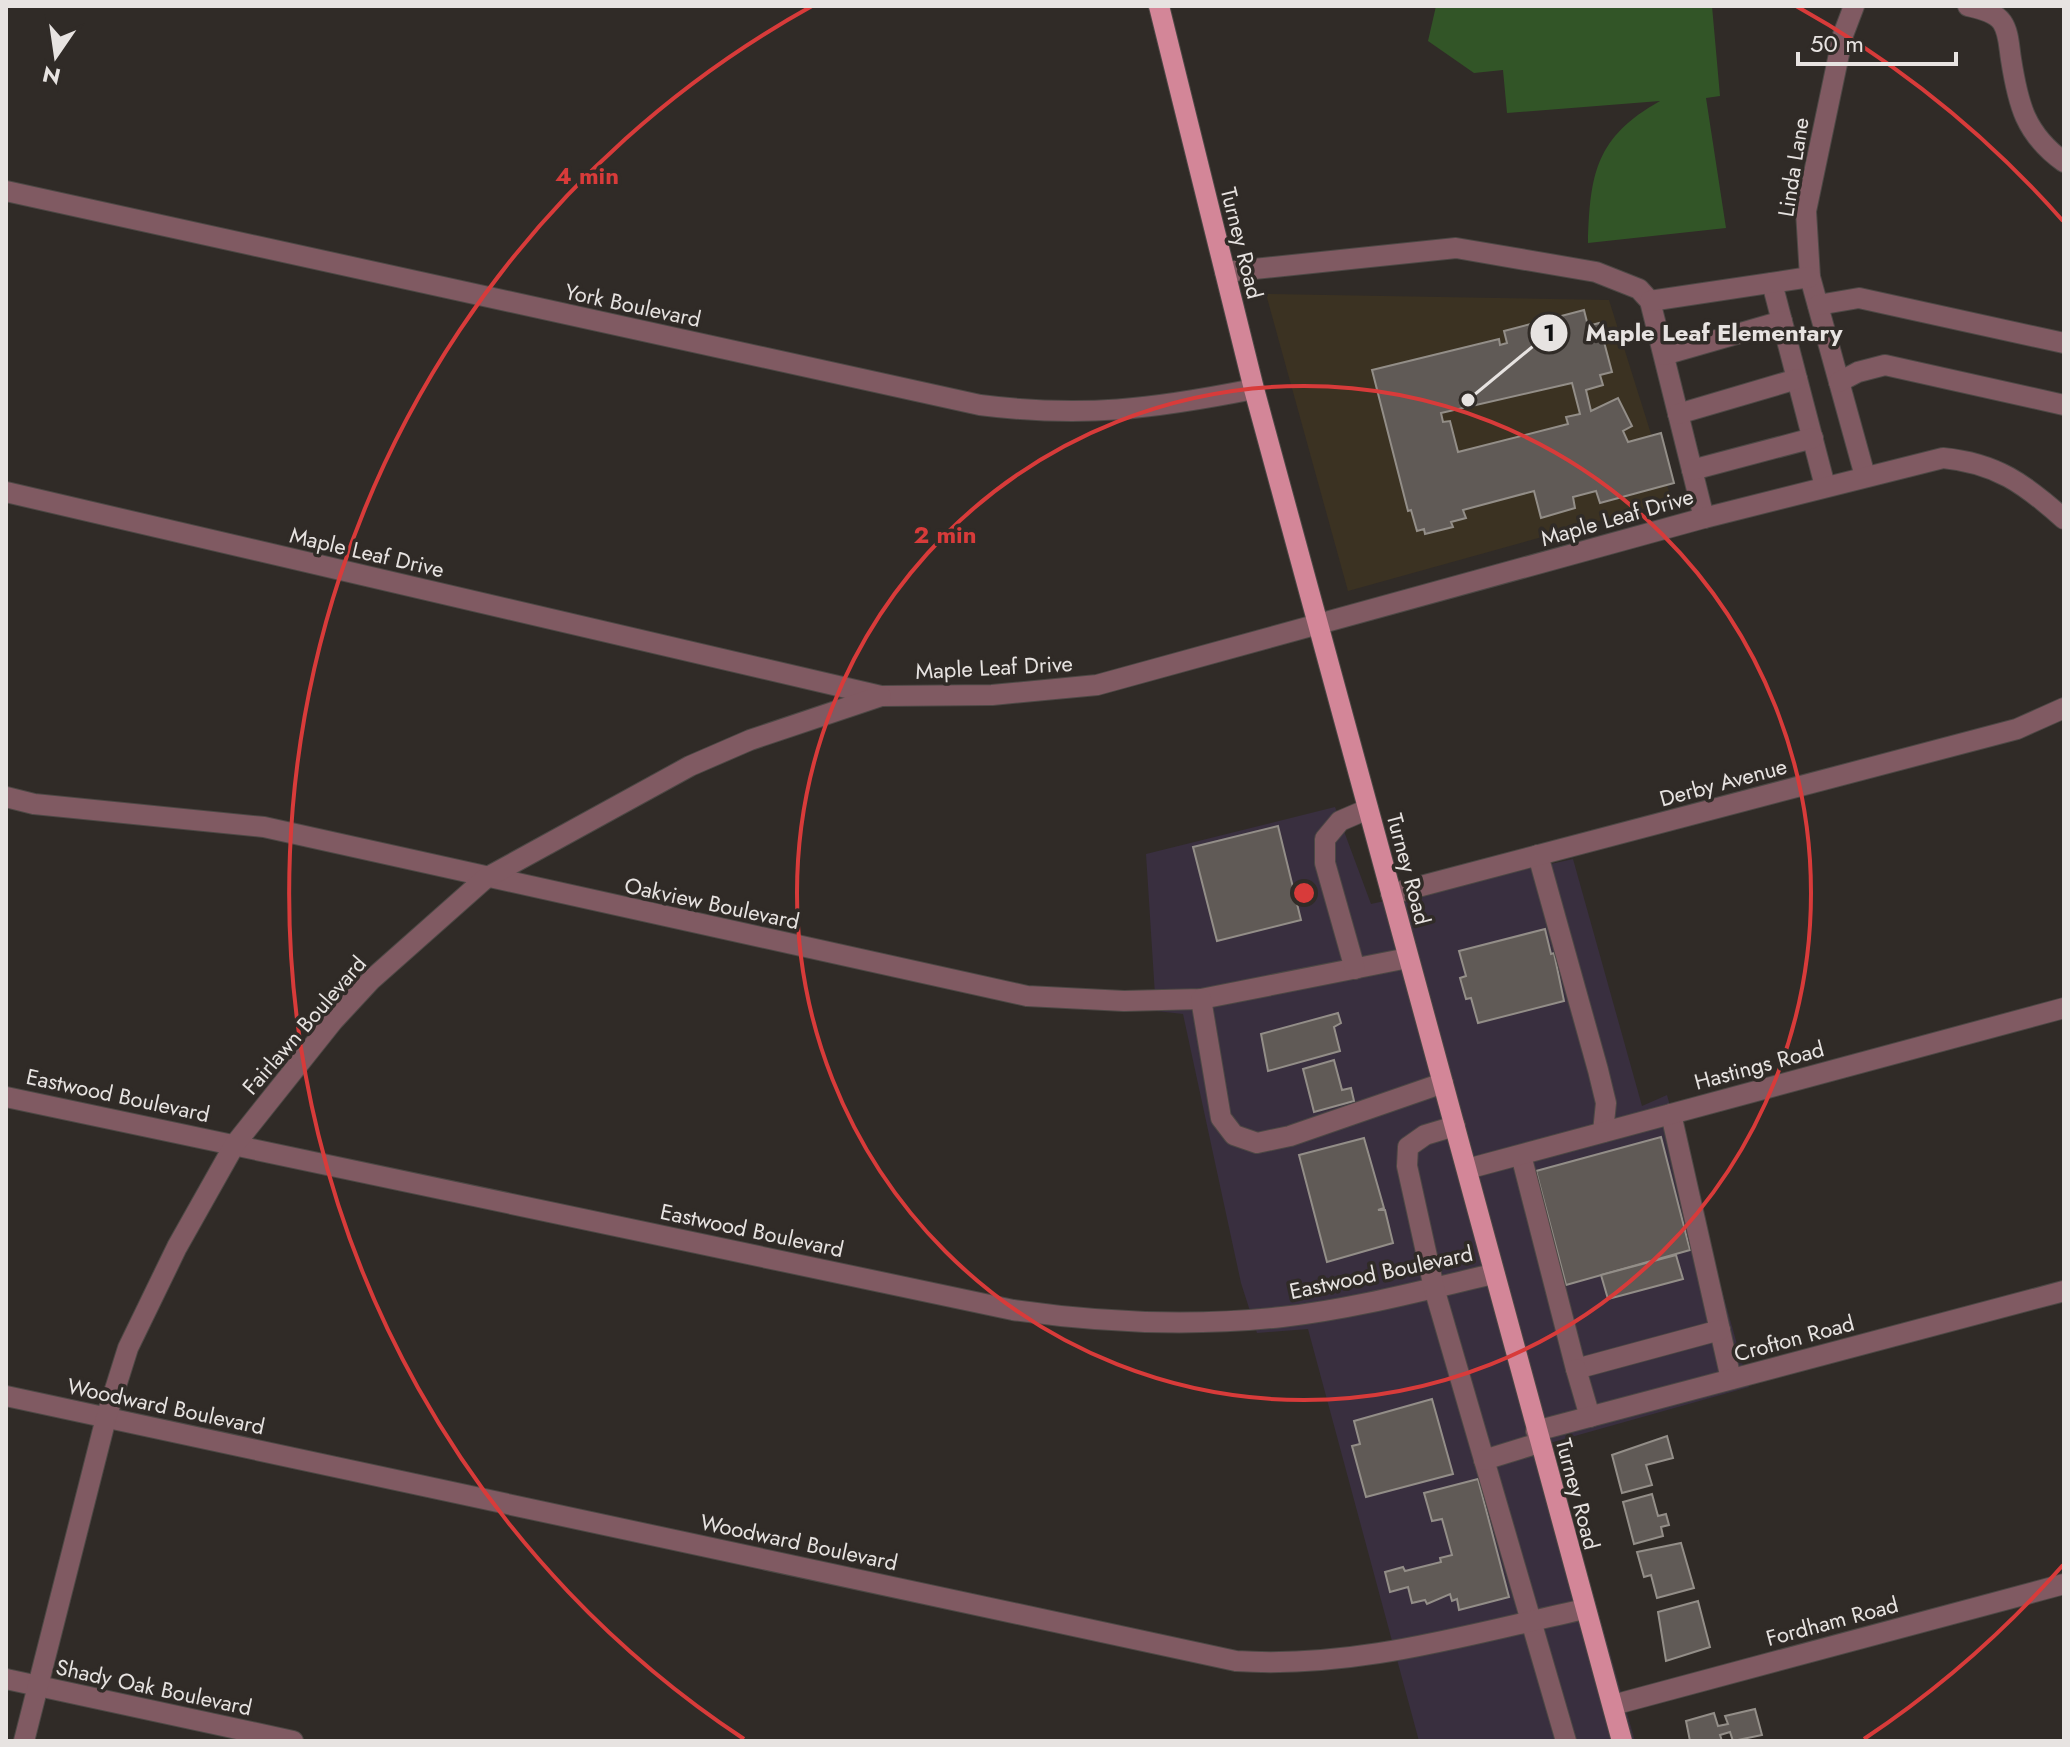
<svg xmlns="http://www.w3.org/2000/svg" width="2070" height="1747" font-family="Jost,sans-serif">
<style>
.commercial{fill:#392f3f}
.education{fill:#3b3222}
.green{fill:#325527}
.building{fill:#605a56;stroke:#938e88;stroke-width:2;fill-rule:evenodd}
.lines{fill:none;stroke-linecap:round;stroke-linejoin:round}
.minor-casing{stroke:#4d4845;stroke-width:22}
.major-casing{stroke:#4d4845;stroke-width:22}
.minor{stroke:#805a62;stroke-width:20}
.major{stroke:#d38698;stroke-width:20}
.ring{fill:none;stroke:#d83b3a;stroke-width:4}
.labels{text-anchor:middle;stroke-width:7;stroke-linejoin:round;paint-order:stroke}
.street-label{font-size:22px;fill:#e7e3e1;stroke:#302b27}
.centre{fill:#d83b3a;stroke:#302b27;stroke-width:4}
.ring-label{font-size:24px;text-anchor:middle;font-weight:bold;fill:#d83b3a;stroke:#302b27;stroke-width:7;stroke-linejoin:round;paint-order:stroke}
.leader{fill:none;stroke:#e7e3e1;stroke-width:3}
.callout-dot{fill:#e7e3e1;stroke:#302b27;stroke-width:3}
.mark-label{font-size:24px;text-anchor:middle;font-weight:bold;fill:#111}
.callout-label{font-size:24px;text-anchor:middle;font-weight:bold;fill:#e7e3e1;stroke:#302b27;stroke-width:7;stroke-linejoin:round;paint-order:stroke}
</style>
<rect width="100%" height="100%" fill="#302b27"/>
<polygon class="commercial" points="1335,807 1371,904 1573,859 1642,1106 1667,1095 1749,1387 1550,1443 1635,1741 1419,1741 1308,1329 1257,1333 1241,1283 1183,1014 1156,1011 1146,854"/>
<polygon class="education" points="1266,294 1609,300 1672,501 1348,591"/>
<path class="green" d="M 1436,6 L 1712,6 L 1720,96 L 1706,98 L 1726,228 L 1588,243 C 1590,173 1596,137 1660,101 L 1507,113 L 1503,70 L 1474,73 L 1428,41 Z"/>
<g class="building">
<path d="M 1584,310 L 1588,326 L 1599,323 L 1612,372 L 1600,375 L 1603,385 L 1586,390 L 1591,411 L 1618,398 L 1632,426 L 1623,431 L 1628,442 L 1661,433 L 1674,483 L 1600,503 L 1596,491 L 1573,497 L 1575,508 L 1541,518 L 1534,491 L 1463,510 L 1466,518 L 1451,522 L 1453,527 L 1425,534 L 1424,529 L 1417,531 L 1411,510 L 1408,511 L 1372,370 L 1499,339 L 1500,345 L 1507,343 L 1504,331 ZM 1572,383 L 1580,414 L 1566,417 L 1568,424 L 1458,452 L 1450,421 L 1443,422 L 1441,413 Z"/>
<polygon points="1278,826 1301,920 1217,941 1193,847"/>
<polygon points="1545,929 1551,954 1554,953 1564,1001 1478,1023 1471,998 1466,999 1460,978 1466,976 1459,951"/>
<polygon points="1338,1013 1341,1023 1334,1027 1340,1051 1268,1071 1261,1034"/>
<polygon points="1334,1060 1342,1090 1351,1088 1354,1101 1314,1112 1303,1069"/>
<polygon points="1661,1137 1690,1250 1566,1285 1536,1171"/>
<polygon points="1364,1138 1384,1208 1378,1210 1385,1210 1393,1243 1327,1262 1299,1155"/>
<polygon points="1676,1255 1683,1279 1608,1299 1601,1275"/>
<polygon points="1432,1399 1453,1474 1366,1497 1352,1446 1360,1444 1354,1421"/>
<polygon points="1667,1436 1673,1458 1646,1465 1652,1485 1622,1493 1612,1455"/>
<polygon points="1478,1479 1509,1597 1459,1610 1457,1599 1452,1601 1450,1594 1427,1604 1425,1600 1412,1603 1408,1587 1390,1592 1385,1572 1403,1567 1405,1571 1441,1562 1440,1558 1452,1555 1442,1519 1432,1521 1424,1493"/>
<polygon points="1652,1494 1658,1516 1666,1514 1669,1525 1661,1527 1663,1536 1634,1544 1623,1502"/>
<polygon points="1681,1543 1694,1588 1657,1598 1651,1575 1644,1577 1637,1552"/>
<polygon points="1698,1601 1710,1647 1666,1661 1658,1612"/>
<polygon points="1755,1709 1762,1735 1733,1741 1730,1732 1720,1735 1722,1741 1690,1741 1686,1721 1714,1713 1718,1726 1728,1724 1725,1716"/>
</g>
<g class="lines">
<g class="minor-casing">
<g id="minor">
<polyline points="1854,6 1843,35 1806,211 1810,277 1865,476"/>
<path d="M 1968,6 C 1980,9 1995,12 2002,22 C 2009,32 2009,47 2011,59 C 2018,104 2025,134 2064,162"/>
<path d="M 6,191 L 980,405 C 1083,418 1153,409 1254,389"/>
<polyline points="1225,272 1456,248 1596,272 1639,289 1650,301 1704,518"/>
<polyline points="1772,283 1825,486"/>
<polyline points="1650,301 1810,277"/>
<polyline points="1818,305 1859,298 2064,343"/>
<polyline points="1664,355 1782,321"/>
<polyline points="1839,382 1858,372 1885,365 2064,405"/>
<polyline points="1678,414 1797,379"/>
<polyline points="1692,470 1813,438"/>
<path d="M 6,492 L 881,696 L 992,695 L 1097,685 L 1704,518 L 1943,458 C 1996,463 2025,484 2064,519"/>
<polyline points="6,797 34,804 264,827 1027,996 1124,1001 1201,999 1408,958"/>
<polyline points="1538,855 1598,1070 1606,1103 1603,1132"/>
<polyline points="1391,894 2017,729 2064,708"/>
<polyline points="1355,969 1325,863 1325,839 1340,821 1368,809"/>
<polyline points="1201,999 1221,1118 1234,1135 1257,1143 1290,1136 1443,1083"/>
<path d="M 6,1097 L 1013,1310 C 1103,1323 1191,1327 1282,1317 C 1353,1309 1424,1290 1493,1274"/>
<polyline points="1671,1114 1731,1379"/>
<polyline points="1455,1126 1425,1135 1408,1147 1407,1166 1434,1288 1566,1741"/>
<polyline points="1521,1155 1576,1369 1720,1330"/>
<polyline points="1467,1169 2064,1008"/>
<polyline points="1576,1369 1590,1417"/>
<path d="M 6,1396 L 1236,1661 C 1356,1669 1469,1634 1585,1609"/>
<polyline points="1536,1431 2064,1291"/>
<polyline points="1484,1460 1539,1443"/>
<polyline points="6,1679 293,1741"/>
<polyline points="1613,1705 2064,1584"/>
<polyline points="24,1741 106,1418 128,1348 177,1247 235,1144 333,1021 371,980 486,878 690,766 750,740 881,696"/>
</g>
</g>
<g class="major-casing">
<polyline id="major" points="1159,6 1254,389 1622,1741"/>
</g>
<use href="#minor" class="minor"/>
<use href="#major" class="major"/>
</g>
<g class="ring">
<circle cx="1304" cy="893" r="507"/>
<path d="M2063 1565A1014 1014 0 0 1 1864 1739M744 1739A1014 1014 0 0 1 812 6M1796 6A1014 1014 0 0 1 2063 221"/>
</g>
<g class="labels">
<g class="street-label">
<text transform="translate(1793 167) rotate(-81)" y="8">Linda Lane</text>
<text transform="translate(1242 243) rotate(76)" y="8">Turney Road</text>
<text transform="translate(633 305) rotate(12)" y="8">York Boulevard</text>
<text transform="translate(1617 517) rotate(-16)" y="8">Maple Leaf Drive</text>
<text transform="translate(367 552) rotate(13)" y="8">Maple Leaf Drive</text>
<text transform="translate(994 667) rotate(-3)" y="8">Maple Leaf Drive</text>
<text transform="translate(1723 782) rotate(-15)" y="8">Derby Avenue</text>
<text transform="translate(1409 869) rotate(75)" y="8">Turney Road</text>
<text transform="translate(712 903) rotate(12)" y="8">Oakview Boulevard</text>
<text transform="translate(304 1025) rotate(-49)" y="8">Fairlawn Boulevard</text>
<text transform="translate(1759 1065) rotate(-15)" y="8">Hastings Road</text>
<text transform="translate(118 1095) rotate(12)" y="8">Eastwood Boulevard</text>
<text transform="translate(752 1230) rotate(12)" y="8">Eastwood Boulevard</text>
<text transform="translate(1381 1272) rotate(-12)" y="8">Eastwood Boulevard</text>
<text transform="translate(1794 1338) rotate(-15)" y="8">Crofton Road</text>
<text transform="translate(166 1406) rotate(12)" y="8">Woodward Boulevard</text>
<text transform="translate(1578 1494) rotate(75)" y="8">Turney Road</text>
<text transform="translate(799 1542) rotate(12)" y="8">Woodward Boulevard</text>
<text transform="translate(1832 1621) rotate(-15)" y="8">Fordham Road</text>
<text transform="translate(154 1687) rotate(12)" y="8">Shady Oak Boulevard</text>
</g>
</g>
<circle cx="1304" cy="893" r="12" class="centre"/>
<g class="ring-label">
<text x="587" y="184">4 min</text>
<text x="945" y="543">2 min</text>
</g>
<path class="leader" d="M1468 400L1549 333"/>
<g class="callout-dot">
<circle cx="1468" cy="400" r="8"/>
<circle cx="1549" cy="333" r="20"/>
</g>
<g class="mark-label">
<text x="1549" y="341">1</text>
</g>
<g class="callout-label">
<text x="1714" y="341">Maple Leaf Elementary</text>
</g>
<rect width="2070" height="1747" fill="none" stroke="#e7e3e1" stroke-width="16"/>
<g transform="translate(56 56) rotate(193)" stroke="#302b27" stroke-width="6" paint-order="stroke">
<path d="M0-6L14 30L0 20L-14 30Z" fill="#e7e3e1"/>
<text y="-12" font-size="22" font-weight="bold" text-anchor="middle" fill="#e7e3e1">N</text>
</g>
<path d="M1798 52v12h158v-12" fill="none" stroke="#e7e3e1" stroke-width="4"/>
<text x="1810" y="52" font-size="24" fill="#e7e3e1" stroke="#302b27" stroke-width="6" paint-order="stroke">50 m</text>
</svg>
